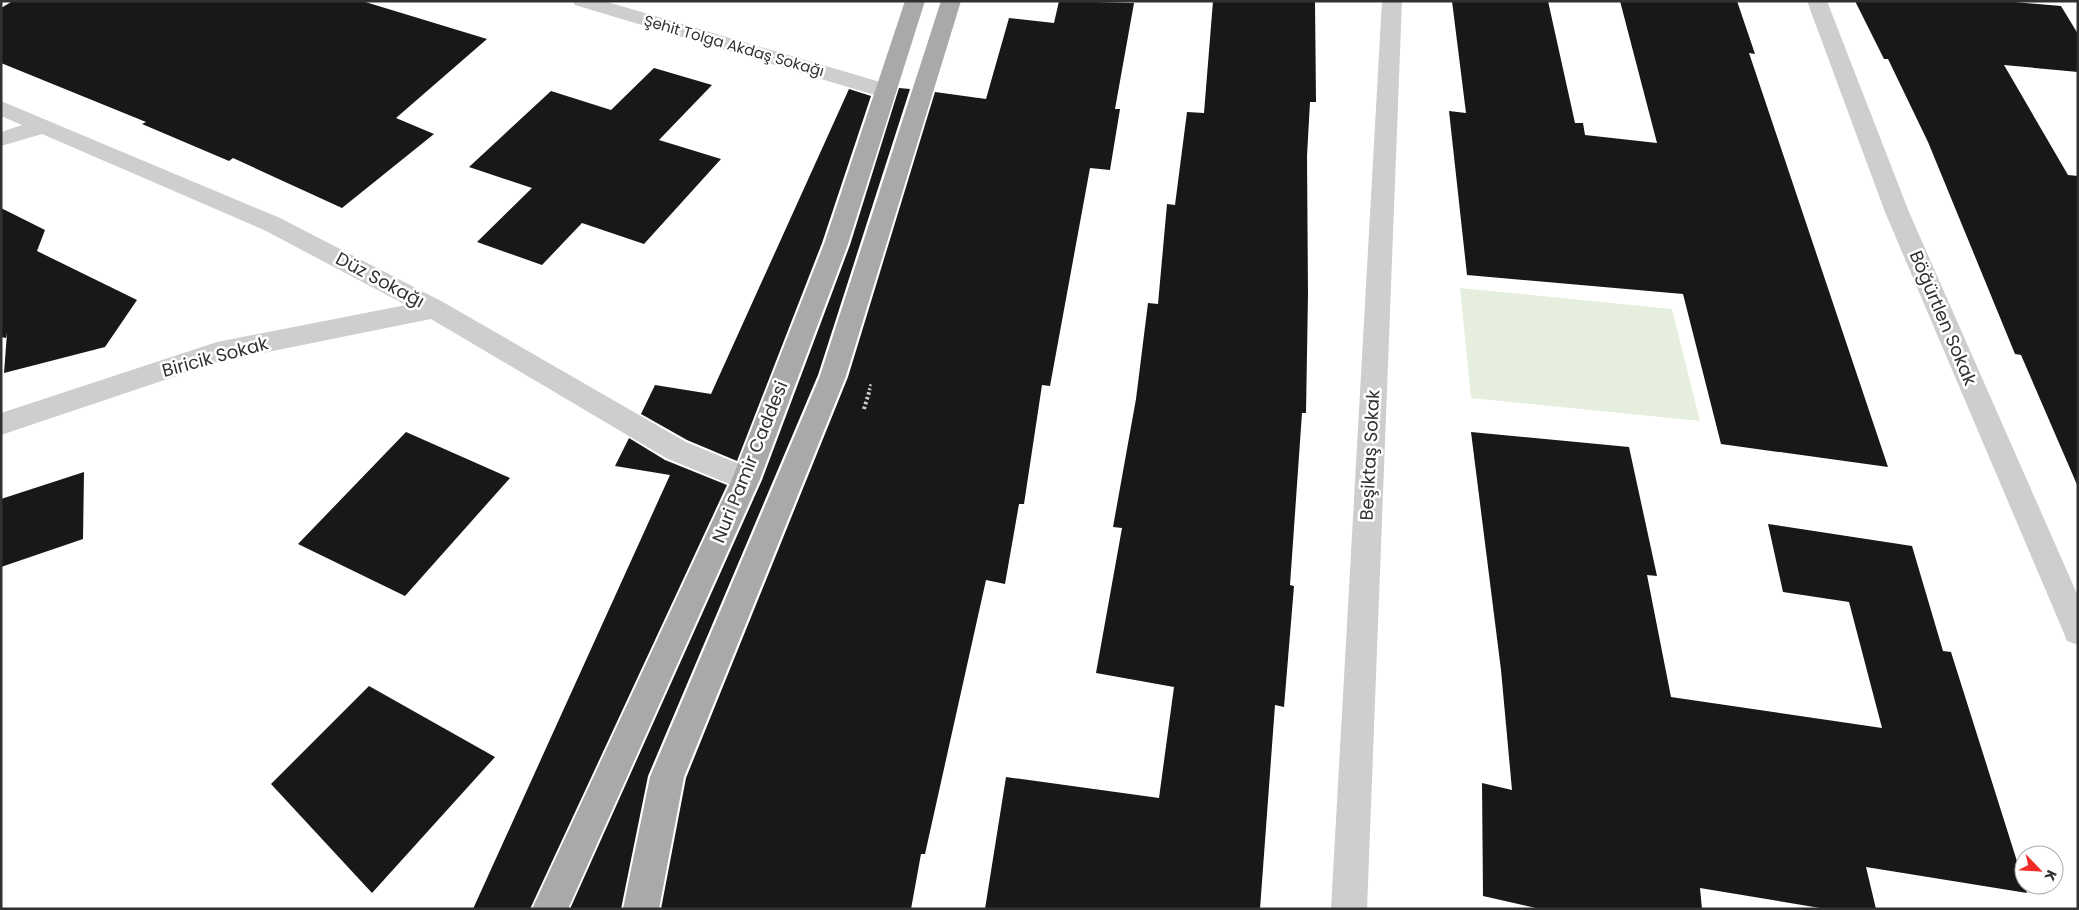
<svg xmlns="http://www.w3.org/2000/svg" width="2079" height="910" font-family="Poppins,sans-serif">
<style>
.green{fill:#e6efde}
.building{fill:#181818}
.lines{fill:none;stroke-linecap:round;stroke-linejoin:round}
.path-far1{stroke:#cecece;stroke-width:2.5;stroke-dasharray:2 2;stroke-linecap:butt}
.path{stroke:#cecece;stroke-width:4;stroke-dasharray:2.5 2.5;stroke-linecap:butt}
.minor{fill:#cecece;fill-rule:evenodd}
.major{fill:#a9a9a9;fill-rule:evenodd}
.labels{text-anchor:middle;stroke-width:5;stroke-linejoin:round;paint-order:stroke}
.far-street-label{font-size:15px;fill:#313131;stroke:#fff}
.street-label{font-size:18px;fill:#313131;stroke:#fff}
</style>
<rect width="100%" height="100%" fill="#fff"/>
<polygon class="green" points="1460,288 1672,309 1700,421 1471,398"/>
<g class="building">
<polygon points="13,1 362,1 487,39 396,118 434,134 342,208 233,158 229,161 142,124 146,122 1,63 1,8"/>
<polygon points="1059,1 1134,3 1115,109 1120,109 1110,170 1090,168 1050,386 1042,385 1024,504 1019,504 1005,584 986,580 925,854 921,854 911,909 661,909 686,778 848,377 935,92 986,99 1009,18 1054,23"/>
<polygon points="1213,1 1315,1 1316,102 1310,102 1307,156 1308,294 1306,413 1302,413 1290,585 1294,586 1284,707 1275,705 1260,909 985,909 1006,777 1159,798 1174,687 1096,673 1122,528 1113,527 1136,399 1148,303 1158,304 1167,204 1175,205 1187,112 1204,113"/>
<polygon points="1452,1 1548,1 1575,123 1583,123 1585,135 1657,143 1620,1 1737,1 1755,54 1749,53 1888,467 1721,444 1683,294 1467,275 1449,111 1466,113"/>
<polygon points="1855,1 2004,1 2061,6 2078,34 2078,72 2004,65 2068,175 2078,176 2078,487 2021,355 2015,354 1928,142 1888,59 1884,59"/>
<polygon points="654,68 712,85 659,140 721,159 644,244 582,223 542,265 477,242 532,188 469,167 551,91 611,110"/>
<polygon points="899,88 910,89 818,375 648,776 621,909 570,909 762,480 850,245"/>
<polygon points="849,89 871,96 822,243 737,461 687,440 641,414 655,385 711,394"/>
<polygon points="1,208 45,230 37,251 137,300 105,347 4,373 7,333 6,338 1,337"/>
<polygon points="406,432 510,478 405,596 298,544"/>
<polygon points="1471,432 1629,447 1657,576 1647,575 1671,697 1882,728 1849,602 1783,592 1768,524 1912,546 1943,651 1951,652 2027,893 1866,867 1876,909 1826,909 1700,888 1702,909 1540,909 1483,896 1482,783 1512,790 1501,670"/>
<polygon points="629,438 665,460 727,485 530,909 473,909 670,475 615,466"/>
<polygon points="84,472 83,539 1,567 1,499"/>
<polygon points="369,686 495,757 372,893 271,784"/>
</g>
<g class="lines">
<polyline class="path-far1" points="869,390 871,383"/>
<polyline class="path" points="864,409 870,389"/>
<g class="minor">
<polygon points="572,1 604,1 894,86 897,91 894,96 886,98 878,96 575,5"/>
<polygon points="1382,1 1402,1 1367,909 1331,909"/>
<polygon points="1807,1 1827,1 1909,212 2078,596 2078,645 2067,641 2063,631 1885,212"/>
<polygon points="1,101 280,218 443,302 686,442 756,471 760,479 756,487 746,491 666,458 431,319 218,362 1,435 1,413 217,342 406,305 264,230 42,134 1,146 1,132 22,125 1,116"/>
</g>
<g class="major">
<polygon points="905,1 925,1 848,244 760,479 568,909 532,909 732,479 824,244"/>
<polygon points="941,1 961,1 846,376 684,777 659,909 623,909 650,777 820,376"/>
</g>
</g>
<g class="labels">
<g class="far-street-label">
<text transform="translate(734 46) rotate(16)" y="5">Şehit Tolga Akdaş Sokağı</text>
</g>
<g class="street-label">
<text transform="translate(380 280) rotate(28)" y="6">Düz Sokağı</text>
<text transform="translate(1943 318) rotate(67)" y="6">Böğürtlen Sokak</text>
<text transform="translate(215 357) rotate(-15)" y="6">Biricik Sokak</text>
<text transform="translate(1370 455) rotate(-87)" y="6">Beşiktaş Sokak</text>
<text transform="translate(750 462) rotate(-68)" y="6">Nuri Pamir Caddesi</text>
</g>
</g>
<rect width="2079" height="910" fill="none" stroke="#313131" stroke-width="5"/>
<g transform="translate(2039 870) rotate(115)"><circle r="24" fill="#ffffff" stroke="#adadad"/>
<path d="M0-4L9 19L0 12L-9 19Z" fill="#f22a29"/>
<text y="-8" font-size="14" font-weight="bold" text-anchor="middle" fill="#313131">K</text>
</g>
</svg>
